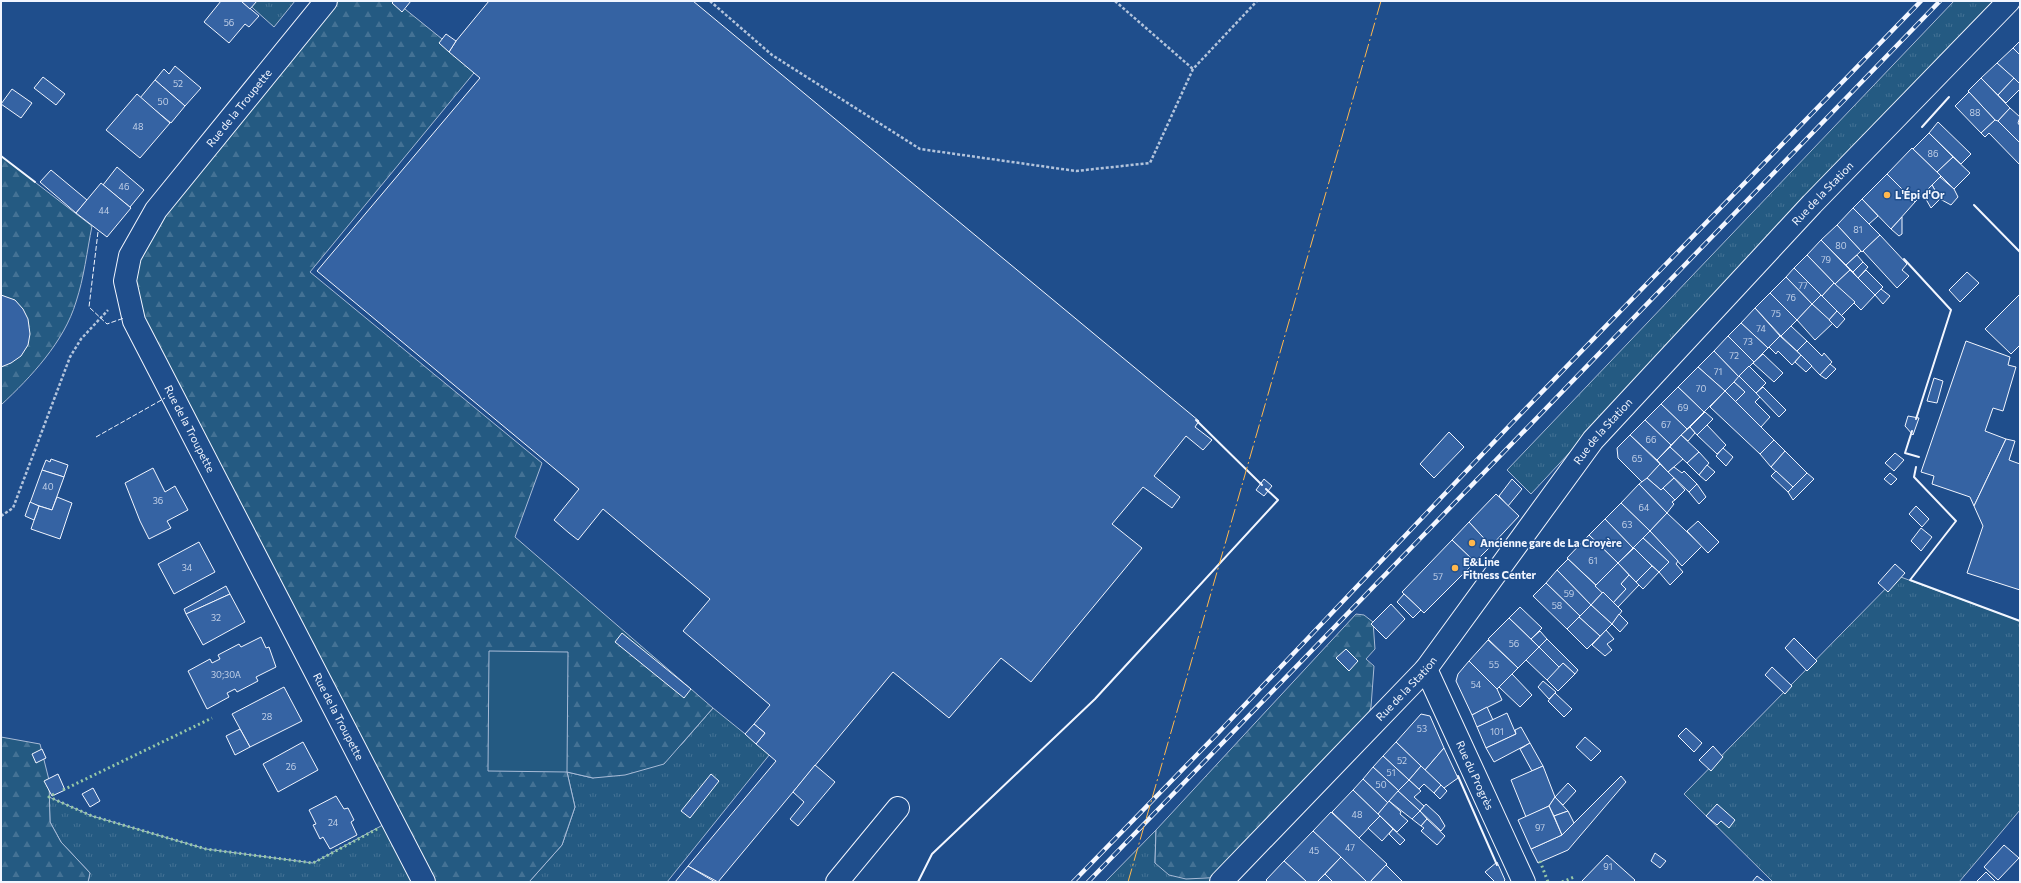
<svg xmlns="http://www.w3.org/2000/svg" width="2021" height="883" font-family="Commissioner,sans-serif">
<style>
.grass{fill:url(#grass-tufts);stroke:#a8bbd7}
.forest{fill:url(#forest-firs);stroke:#a8bbd7}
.garden{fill:#245a82;stroke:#a8bbd7}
.building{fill:#3563a3;stroke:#f2f6ff}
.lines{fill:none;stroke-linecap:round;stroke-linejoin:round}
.minor-casing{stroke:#f2f6ff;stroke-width:24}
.path{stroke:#b3c4dc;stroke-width:2.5;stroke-dasharray:3 2;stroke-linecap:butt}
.minor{stroke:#1f4e8c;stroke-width:22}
.rail-casing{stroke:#f2f6ff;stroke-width:4.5}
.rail{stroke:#1f4e8c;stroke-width:3;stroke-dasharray:9;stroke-linecap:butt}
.hedge{stroke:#97c8a6;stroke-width:3;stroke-dasharray:2 3;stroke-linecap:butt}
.fence{stroke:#f2f6ff;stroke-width:1;stroke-dasharray:5 2;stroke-linecap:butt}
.wall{stroke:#f2f6ff;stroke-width:2}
.power{stroke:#ffb74d;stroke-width:1;stroke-dasharray:14 3 2 3;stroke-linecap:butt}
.poi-dot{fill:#ffb74d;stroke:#1f4e8c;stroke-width:1.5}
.labels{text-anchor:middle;stroke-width:3;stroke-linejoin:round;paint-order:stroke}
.number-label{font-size:9px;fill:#c3d1e8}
.street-label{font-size:11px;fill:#f2f6ff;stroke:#1f4e8c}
.poi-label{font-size:11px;font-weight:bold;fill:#f2f6ff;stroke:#1f4e8c;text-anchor:start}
</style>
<defs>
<pattern id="grass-tufts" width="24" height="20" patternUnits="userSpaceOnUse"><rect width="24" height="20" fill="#245a82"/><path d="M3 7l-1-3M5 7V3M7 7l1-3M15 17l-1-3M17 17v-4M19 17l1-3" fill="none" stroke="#447295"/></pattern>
<pattern id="forest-firs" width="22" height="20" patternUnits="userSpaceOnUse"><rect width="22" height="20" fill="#245a82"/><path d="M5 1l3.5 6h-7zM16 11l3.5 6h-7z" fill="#447295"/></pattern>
</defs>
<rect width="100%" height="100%" fill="#1f4e8c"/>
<g class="grass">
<polygon points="245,1 295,1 274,27"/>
<polygon points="1954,1 2009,1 1586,435 1531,494 1507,470"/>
<polygon points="1898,576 2020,621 2020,810 1959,882 1773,882 1684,794"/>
<polygon points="713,708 770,754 667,882 529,882 562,845 575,807 567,772 593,778 681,745"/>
<polygon points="49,797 92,816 206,849 313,863 392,820 424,882 88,882 90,873 61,842 50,822"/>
<polygon points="1156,830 1155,863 1226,877 1221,882 1105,882"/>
</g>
<g class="forest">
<polygon points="326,1 395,1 478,68 310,272 542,463 515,537 713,708 664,764 625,775 593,778 567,772 575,807 562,845 529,882 424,882 134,321 130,256"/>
<path d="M 1,156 L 92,226 C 87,251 84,278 76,302 C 64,342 31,377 1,405 Z"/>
<polygon points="1356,614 1364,615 1373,622 1375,649 1366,659 1374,666 1371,707 1361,736 1226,877 1186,879 1169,875 1155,863 1156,830"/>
<polygon points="1,737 40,744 49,780 50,822 61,842 90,873 88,882 1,882"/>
</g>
<polygon class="garden" points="489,651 568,652 567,772 488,771"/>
<g class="building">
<polygon points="221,1 241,1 259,16 249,27 245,24 229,43 204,22"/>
<polygon points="241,1 257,1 250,9"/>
<polygon points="394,1 411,1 402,12 392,3"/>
<polygon points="489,1 693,1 1199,421 1195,427 1212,440 1203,450 1186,436 1154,476 1180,497 1172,508 1143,487 1112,524 1142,548 1031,682 1001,658 949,718 893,672 718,882 688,866 776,761 756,744 765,733 754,724 770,705 683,631 710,599 603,509 578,540 569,533 554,520 579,489 317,271 480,78 449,52 456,41"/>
<polygon points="446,34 456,41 449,52 439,43"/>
<polygon points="2020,41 2020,55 2013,48"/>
<polygon points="2013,48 2020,55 2020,84 1997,63"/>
<polygon points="1997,63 2014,78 1998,95 1981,78"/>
<polygon points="175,66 201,88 185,106 155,80 164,69 169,74"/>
<polygon points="43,77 65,94 56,105 34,88"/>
<polygon points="1981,78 2010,108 1997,122 1968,91"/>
<polygon points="2014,78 2020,84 2020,89 2006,103 1998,95"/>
<polygon points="155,80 185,106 171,123 140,98"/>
<polygon points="12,89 32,103 21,118 1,104"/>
<polygon points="1969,92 1995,120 1981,133 1955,106"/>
<polygon points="137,94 170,123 140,158 106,130"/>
<polygon points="2010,108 2020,117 2018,123 2020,126 2020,143 1998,121"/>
<polygon points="1995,120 1998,121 2020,143 2020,165 1989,133 1985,137 1981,133"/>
<polygon points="1938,122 1971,154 1961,164 1929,133"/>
<polygon points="1929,133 1953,157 1937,172 1913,149"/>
<polygon points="1912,148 1941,176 1915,202 1887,174"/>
<polygon points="1953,157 1970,173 1954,189 1937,172"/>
<polygon points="117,167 144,190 130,207 103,185"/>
<polygon points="51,170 87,200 76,213 40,182"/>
<polygon points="1887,174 1915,202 1891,229 1862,199"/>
<polygon points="1940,177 1954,189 1958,197 1951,205 1940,199 1932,185"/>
<polygon points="101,183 131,208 107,237 76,213"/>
<polygon points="1932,185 1940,199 1931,208 1923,194"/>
<polygon points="1862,199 1878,216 1869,224 1853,208"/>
<polygon points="1853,208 1880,235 1862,252 1837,225"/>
<polygon points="1902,217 1902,234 1899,236 1891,229"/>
<polygon points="1837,225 1861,251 1846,265 1821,240"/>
<polygon points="1880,235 1907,264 1902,270 1909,276 1897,288 1863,251"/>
<polygon points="1821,240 1850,270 1835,284 1807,255"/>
<polygon points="1807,255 1834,283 1822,296 1794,268"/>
<polygon points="1857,255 1863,262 1853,272 1846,265"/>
<polygon points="1863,262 1868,267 1858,278 1853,272"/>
<polygon points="1794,268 1821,295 1812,304 1786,277"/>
<polygon points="1850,270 1875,295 1861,310 1835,284"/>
<polygon points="1866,270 1883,287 1875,295 1858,278"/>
<polygon points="1967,272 1979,283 1960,302 1949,290"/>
<polygon points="1786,277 1812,304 1797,320 1770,293"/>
<polygon points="1834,283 1855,302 1841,316 1822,296"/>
<polygon points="1881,289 1890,296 1883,304 1875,295"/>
<polygon points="1770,293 1797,320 1781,336 1755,308"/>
<polygon points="2020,294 2020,345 2011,354 1985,329"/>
<polygon points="1,295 15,300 23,309 28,319 30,334 28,345 21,356 11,363 1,367"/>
<polygon points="1821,295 1837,311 1829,320 1812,304"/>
<polygon points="1812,304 1833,323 1815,340 1797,320"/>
<polygon points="1755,308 1780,336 1768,348 1741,323"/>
<polygon points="1837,311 1845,319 1837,328 1829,320"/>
<polygon points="1741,323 1768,348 1754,362 1728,336"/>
<polygon points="1791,326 1807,341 1797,351 1781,336"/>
<polygon points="1728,336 1754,362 1739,377 1714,351"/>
<polygon points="1780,336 1801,355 1792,365 1778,351 1776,354 1769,347"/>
<polygon points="1807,341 1822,356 1824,353 1832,362 1820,375 1797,351"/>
<polygon points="1966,341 2010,357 2008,365 2016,367 2003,411 1993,408 1985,431 2006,439 1974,506 1970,497 1932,484 1934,476 1921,472"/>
<polygon points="1714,351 1739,377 1725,391 1698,367"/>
<polygon points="1763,354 1783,373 1774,382 1753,363"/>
<polygon points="1801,355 1812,366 1806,372 1795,362"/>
<polygon points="1830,364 1836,369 1826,379 1820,375"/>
<polygon points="1749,366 1766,383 1756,393 1739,376"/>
<polygon points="1698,367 1725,391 1704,412 1678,387"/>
<polygon points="1739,376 1760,397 1755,402 1770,417 1761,427 1735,402 1745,392 1734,382"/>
<polygon points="1934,378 1943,381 1937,403 1927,401"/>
<polygon points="1734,382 1745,392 1735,402 1725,391"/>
<polygon points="1678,387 1704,412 1687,429 1661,404"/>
<polygon points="1763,387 1786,410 1779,417 1756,393"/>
<polygon points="1725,391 1774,440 1760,454 1710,407"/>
<polygon points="1661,404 1687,429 1671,445 1645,420"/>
<polygon points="1705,412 1713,419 1697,435 1690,427"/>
<polygon points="1908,416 1919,418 1913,435 1905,426"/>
<polygon points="1645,420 1671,445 1657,460 1630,435"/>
<polygon points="1707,425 1726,445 1717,454 1697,435"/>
<polygon points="1690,427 1695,433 1688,441 1681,435"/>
<polygon points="1449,432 1464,447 1434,478 1420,464"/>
<polygon points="1630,435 1660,464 1643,483 1618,458 1617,448"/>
<polygon points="1681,435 1699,452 1687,463 1670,447"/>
<polygon points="2006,439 2015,441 2009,460 2020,464 2020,590 1967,573 1983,526 1974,506"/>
<polygon points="1774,440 1785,451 1771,467 1760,454"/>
<polygon points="1670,447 1683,459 1668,472 1657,460"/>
<polygon points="1723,448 1733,457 1726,466 1716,456"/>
<polygon points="1785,451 1807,473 1793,487 1771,467"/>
<polygon points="1699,452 1709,463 1699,475 1687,463"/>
<polygon points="1895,453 1904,460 1894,471 1885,463"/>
<polygon points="51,459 68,465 64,477 42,470 46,460 50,462"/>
<polygon points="1660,464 1674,478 1661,490 1647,478"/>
<polygon points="1707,465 1715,472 1706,481 1699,475"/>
<polygon points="1674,467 1682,473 1684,471 1697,484 1689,492 1668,472"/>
<polygon points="153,468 165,492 175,486 188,510 167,521 171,528 149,539 140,521 125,483"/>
<polygon points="42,470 64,477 52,510 30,503"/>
<polygon points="1776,471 1793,487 1788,492 1771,476"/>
<polygon points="1807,473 1814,479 1793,500 1788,492"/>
<polygon points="1890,473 1897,479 1891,485 1884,479"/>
<polygon points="1647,478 1661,490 1663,488 1675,500 1672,502 1674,504 1667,513 1639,484"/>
<polygon points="1674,478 1685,490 1675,500 1663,488"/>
<polygon points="1264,479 1272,486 1264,496 1256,490"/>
<polygon points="1512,479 1522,489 1508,506 1499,496"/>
<polygon points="1639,484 1667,513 1650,531 1621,503"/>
<polygon points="1697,484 1706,497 1699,504 1689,492"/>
<polygon points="1496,494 1519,516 1491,546 1469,522"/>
<polygon points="57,497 72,503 60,539 31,529 39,506 52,510"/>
<polygon points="30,502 39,506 34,520 25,516"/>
<polygon points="1621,503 1650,531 1633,548 1605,519"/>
<polygon points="1916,506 1929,519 1922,527 1909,514"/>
<polygon points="1667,513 1702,546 1682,566 1650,531"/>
<polygon points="1605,519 1633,548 1618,563 1589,535"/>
<polygon points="1698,521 1719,542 1708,553 1687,531"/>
<polygon points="1469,522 1491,546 1475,562 1452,540"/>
<polygon points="1921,528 1932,537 1921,551 1911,541"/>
<polygon points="1650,531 1678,561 1676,564 1683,572 1670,585 1659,572 1669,562 1643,538"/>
<polygon points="1589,535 1618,563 1596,585 1567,558"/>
<polygon points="1643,538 1669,562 1659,572 1633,548"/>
<polygon points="1452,540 1475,562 1424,613 1402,592"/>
<polygon points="199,542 215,572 174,594 158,564"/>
<polygon points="1634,548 1652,566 1636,582 1618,563"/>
<polygon points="1568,559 1603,592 1591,605 1557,570"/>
<polygon points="1618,563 1629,575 1621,584 1626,589 1613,603 1595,586"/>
<polygon points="1895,564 1905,573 1888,592 1878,583"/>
<polygon points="1652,566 1659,572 1643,589 1636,582"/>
<polygon points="1557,570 1591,605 1580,616 1546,583"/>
<polygon points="1629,575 1639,585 1618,607 1613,603 1626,589 1621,584"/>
<polygon points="1546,583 1580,616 1567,629 1533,596"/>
<polygon points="226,586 230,594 186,614 184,609"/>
<polygon points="1603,592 1622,611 1612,624 1591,605"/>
<polygon points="230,594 245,622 203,645 186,614"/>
<polygon points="1404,594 1421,610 1413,618 1397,602"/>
<polygon points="1391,604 1405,619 1386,639 1371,624"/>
<polygon points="1591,605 1612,624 1600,636 1579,617"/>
<polygon points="1520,607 1542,628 1531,639 1509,618"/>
<polygon points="1619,614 1628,623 1620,632 1612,624"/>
<polygon points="1579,617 1600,636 1587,649 1567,629"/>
<polygon points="1509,618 1539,647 1518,668 1488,639"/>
<polygon points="1606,630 1614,639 1607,644 1612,650 1605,656 1592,645"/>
<polygon points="1540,631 1547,639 1539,647 1531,639"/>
<polygon points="622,633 691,689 684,698 615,642"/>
<polygon points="261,637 266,648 269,647 276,667 256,677 258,681 237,692 235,689 227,693 229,697 207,709 188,671 210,659 212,663 220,659 218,655 239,644 241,647"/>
<polygon points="1794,638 1817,661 1807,671 1785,648"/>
<polygon points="1547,639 1578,670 1575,674 1563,663 1559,667 1539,647"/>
<polygon points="1488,640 1518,668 1497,689 1469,661"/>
<polygon points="1539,647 1560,668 1547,680 1526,660"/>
<polygon points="1346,649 1358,661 1349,671 1336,658"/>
<polygon points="1469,661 1497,689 1502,700 1472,715 1456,681 1458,674"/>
<polygon points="1563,663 1575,674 1558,691 1547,680"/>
<polygon points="1772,667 1792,686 1785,694 1765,675"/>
<polygon points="1512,674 1532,695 1520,707 1499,687"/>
<polygon points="1543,681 1556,692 1549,699 1538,687"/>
<polygon points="284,687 302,721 250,747 232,714"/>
<polygon points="1555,693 1572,709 1564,717 1548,701"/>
<polygon points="1487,707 1493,720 1477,727 1472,715"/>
<polygon points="1507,713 1516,734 1486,748 1477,727"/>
<polygon points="1421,714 1430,716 1444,748 1425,770 1396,742"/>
<polygon points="754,724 765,733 756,744 745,734"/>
<polygon points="1521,727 1530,743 1494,762 1486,748 1516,734 1515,730"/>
<polygon points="1686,728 1702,743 1694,752 1678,736"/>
<polygon points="240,729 250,747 235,755 226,736"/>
<polygon points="1585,737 1601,751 1591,761 1576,747"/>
<polygon points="303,742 318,770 278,792 263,764"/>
<polygon points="1396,742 1421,766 1409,780 1383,756"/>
<polygon points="1530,743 1543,766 1532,771 1520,749"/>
<polygon points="1713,746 1723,757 1711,771 1699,760"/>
<polygon points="1444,748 1458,778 1444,788 1425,770"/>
<polygon points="42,749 46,758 36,763 32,754"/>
<polygon points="1383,756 1409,780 1399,791 1373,767"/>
<polygon points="815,765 835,782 798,826 790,819 804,802 793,792"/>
<polygon points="1421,766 1441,785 1434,793 1424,784 1419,789 1409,780"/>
<polygon points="1543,766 1555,797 1549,806 1526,817 1511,780"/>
<polygon points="1373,767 1399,791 1388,803 1363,779"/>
<polygon points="58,774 65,790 52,796 44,781"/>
<polygon points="711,774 719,781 690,818 681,811"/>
<polygon points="1621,776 1626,782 1568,850 1538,863 1531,849 1562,835"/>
<polygon points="1363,779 1388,803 1378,814 1353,790"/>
<polygon points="1409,780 1421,791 1414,797 1424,806 1420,811 1398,791"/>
<polygon points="1568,783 1576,791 1563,805 1555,797"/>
<polygon points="1441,785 1447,791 1440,799 1434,793"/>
<polygon points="93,788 100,801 90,807 82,794"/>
<polygon points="1353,790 1380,816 1359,838 1332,812"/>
<polygon points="1398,791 1420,811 1412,819 1389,801"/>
<polygon points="336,796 344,809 348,808 354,820 351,822 357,835 330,849 323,837 320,839 313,825 316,824 309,810"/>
<polygon points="1555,797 1568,811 1554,816 1549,806"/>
<polygon points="1389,801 1401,812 1400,814 1408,821 1397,832 1378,814"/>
<polygon points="1426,804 1439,816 1445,826 1441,831 1420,811"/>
<polygon points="1717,804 1735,820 1729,828 1721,821 1717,825 1706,816"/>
<polygon points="1549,806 1562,835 1531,849 1518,820"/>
<polygon points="1420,811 1427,819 1421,826 1412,819"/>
<polygon points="1568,811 1574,823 1562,835 1554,816"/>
<polygon points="1331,812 1387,864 1370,882 1367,882 1313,831"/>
<polygon points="1380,816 1393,829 1382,841 1368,828"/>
<polygon points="1427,819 1445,836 1437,845 1421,831 1424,828 1421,826"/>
<polygon points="1393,829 1405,840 1400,845 1389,834"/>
<polygon points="1313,831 1341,857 1317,882 1307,882 1284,861"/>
<polygon points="2004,845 2019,858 1998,880 1984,867"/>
<polygon points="1655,853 1666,861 1660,868 1651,861"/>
<polygon points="1607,855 1635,880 1633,882 1581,882"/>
<polygon points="1341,857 1367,882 1333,882 1325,874"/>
<polygon points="1284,861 1307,882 1268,882 1266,880"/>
<polygon points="1497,862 1505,880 1503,882 1495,882 1485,872"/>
<polygon points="1386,865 1403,882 1370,882"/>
<polygon points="688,866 715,882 675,882"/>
<polygon points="1986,872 1996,882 1976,882"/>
<polygon points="1325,874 1333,882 1317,882"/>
<polygon points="1757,876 1765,882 1752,882"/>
</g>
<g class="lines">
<g class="minor-casing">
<g id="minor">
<path id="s1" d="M 326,1 L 156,210 L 130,256 L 125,281 L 134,321 L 424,882"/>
<path id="s2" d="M 1426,669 L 1524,882"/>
<polyline points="837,882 898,808"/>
<path id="s3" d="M 1221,882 L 1426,669 L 1593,440 L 1812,204 L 2009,1"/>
</g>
</g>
<g class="path">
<polyline points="710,1 772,55 920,149 1076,171 1150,163 1193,69 1257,1"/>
<polyline points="1115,1 1193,69"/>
<polyline points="1,516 13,508 70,357 81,339 108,310"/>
</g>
<use href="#minor" class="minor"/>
<g class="rail-casing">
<g id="rail">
<polyline points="1073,882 1219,732 1511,424 1921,1"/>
<polyline points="1088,882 1940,1"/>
</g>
</g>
<use href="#rail" class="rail"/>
<g class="hedge">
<polyline points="63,790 212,718"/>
<polyline points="54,794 49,797 92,816 206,849 313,863 379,828"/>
<polyline points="1540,861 1548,882"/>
<polyline points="1562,882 1574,877"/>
</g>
<g class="fence">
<polyline points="98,232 89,307 107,324 124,318"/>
<polyline points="96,437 165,398"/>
</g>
<g class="wall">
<polyline points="1922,127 1949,97"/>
<polyline points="1,156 35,182"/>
<polyline points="1974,205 2020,252"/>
<polyline points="1904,259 1951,310 1916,419"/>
<polyline points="1196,420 1262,485"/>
<polyline points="1912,431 1905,453 1919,457"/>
<polyline points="1916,467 1914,477 1956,521 1910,580 2020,621"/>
<polyline points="1458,776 1497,865"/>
<polyline points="918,882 932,854 1095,699 1278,500 1266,489"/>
</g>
<polyline class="power" points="1128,882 1381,1"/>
</g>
<g class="poi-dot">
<circle cx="1887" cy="195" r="4"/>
<circle cx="1472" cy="543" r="4"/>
<circle cx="1455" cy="568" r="4"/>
</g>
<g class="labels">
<g class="number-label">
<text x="229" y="26">56</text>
<text x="178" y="87">52</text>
<text x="163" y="105">50</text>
<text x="1975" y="116">88</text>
<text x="138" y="130">48</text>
<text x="1933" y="157">86</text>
<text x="124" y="190">46</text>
<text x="104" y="214">44</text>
<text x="1858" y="233">81</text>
<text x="1841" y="249">80</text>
<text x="1826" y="263">79</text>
<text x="1803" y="289">77</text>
<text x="1791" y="301">76</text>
<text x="1776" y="317">75</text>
<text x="1761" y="332">74</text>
<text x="1748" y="345">73</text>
<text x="1734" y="359">72</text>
<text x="1718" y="375">71</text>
<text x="1701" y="392">70</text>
<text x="1683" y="411">69</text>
<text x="1666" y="428">67</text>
<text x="1651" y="443">66</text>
<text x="1637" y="462">65</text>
<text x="48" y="490">40</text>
<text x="158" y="504">36</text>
<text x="1644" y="511">64</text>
<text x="1627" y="528">63</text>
<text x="1593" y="564">61</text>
<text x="187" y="571">34</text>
<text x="1438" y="580">57</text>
<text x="1569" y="597">59</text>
<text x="1557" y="609">58</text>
<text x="216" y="621">32</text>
<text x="1514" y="647">56</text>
<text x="1494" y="668">55</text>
<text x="226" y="678">30;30A</text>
<text x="1476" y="688">54</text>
<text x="267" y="720">28</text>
<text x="1422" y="732">53</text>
<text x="1497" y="735">101</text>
<text x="1402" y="764">52</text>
<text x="291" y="770">26</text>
<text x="1391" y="776">51</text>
<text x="1381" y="788">50</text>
<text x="1357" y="818">48</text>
<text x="333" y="826">24</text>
<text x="1540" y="831">97</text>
<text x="1350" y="851">47</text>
<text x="1314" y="854">45</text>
<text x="1608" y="870">91</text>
</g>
<g class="street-label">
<text transform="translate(239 108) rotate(-51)" y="4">Rue de la Troupette</text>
<text dy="4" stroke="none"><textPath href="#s3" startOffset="916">Rue de la Station</textPath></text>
<text dy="4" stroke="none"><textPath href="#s1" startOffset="510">Rue de la Troupette</textPath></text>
<text dy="4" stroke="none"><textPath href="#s3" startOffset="592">Rue de la Station</textPath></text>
<text dy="4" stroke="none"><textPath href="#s3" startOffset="268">Rue de la Station</textPath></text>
<text dy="4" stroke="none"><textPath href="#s1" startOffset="834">Rue de la Troupette</textPath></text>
<text dy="4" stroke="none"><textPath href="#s2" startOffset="117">Rue du Progrès</textPath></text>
</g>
<g class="poi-label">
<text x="1895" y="199">L'Épi d'Or</text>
<text x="1480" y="547">Ancienne gare de La Croyère</text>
<text x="1463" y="566">E&amp;Line<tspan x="1463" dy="13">Fitness Center</tspan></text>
</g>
</g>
<rect width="2021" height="883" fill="none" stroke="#f2f6ff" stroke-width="4"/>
</svg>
